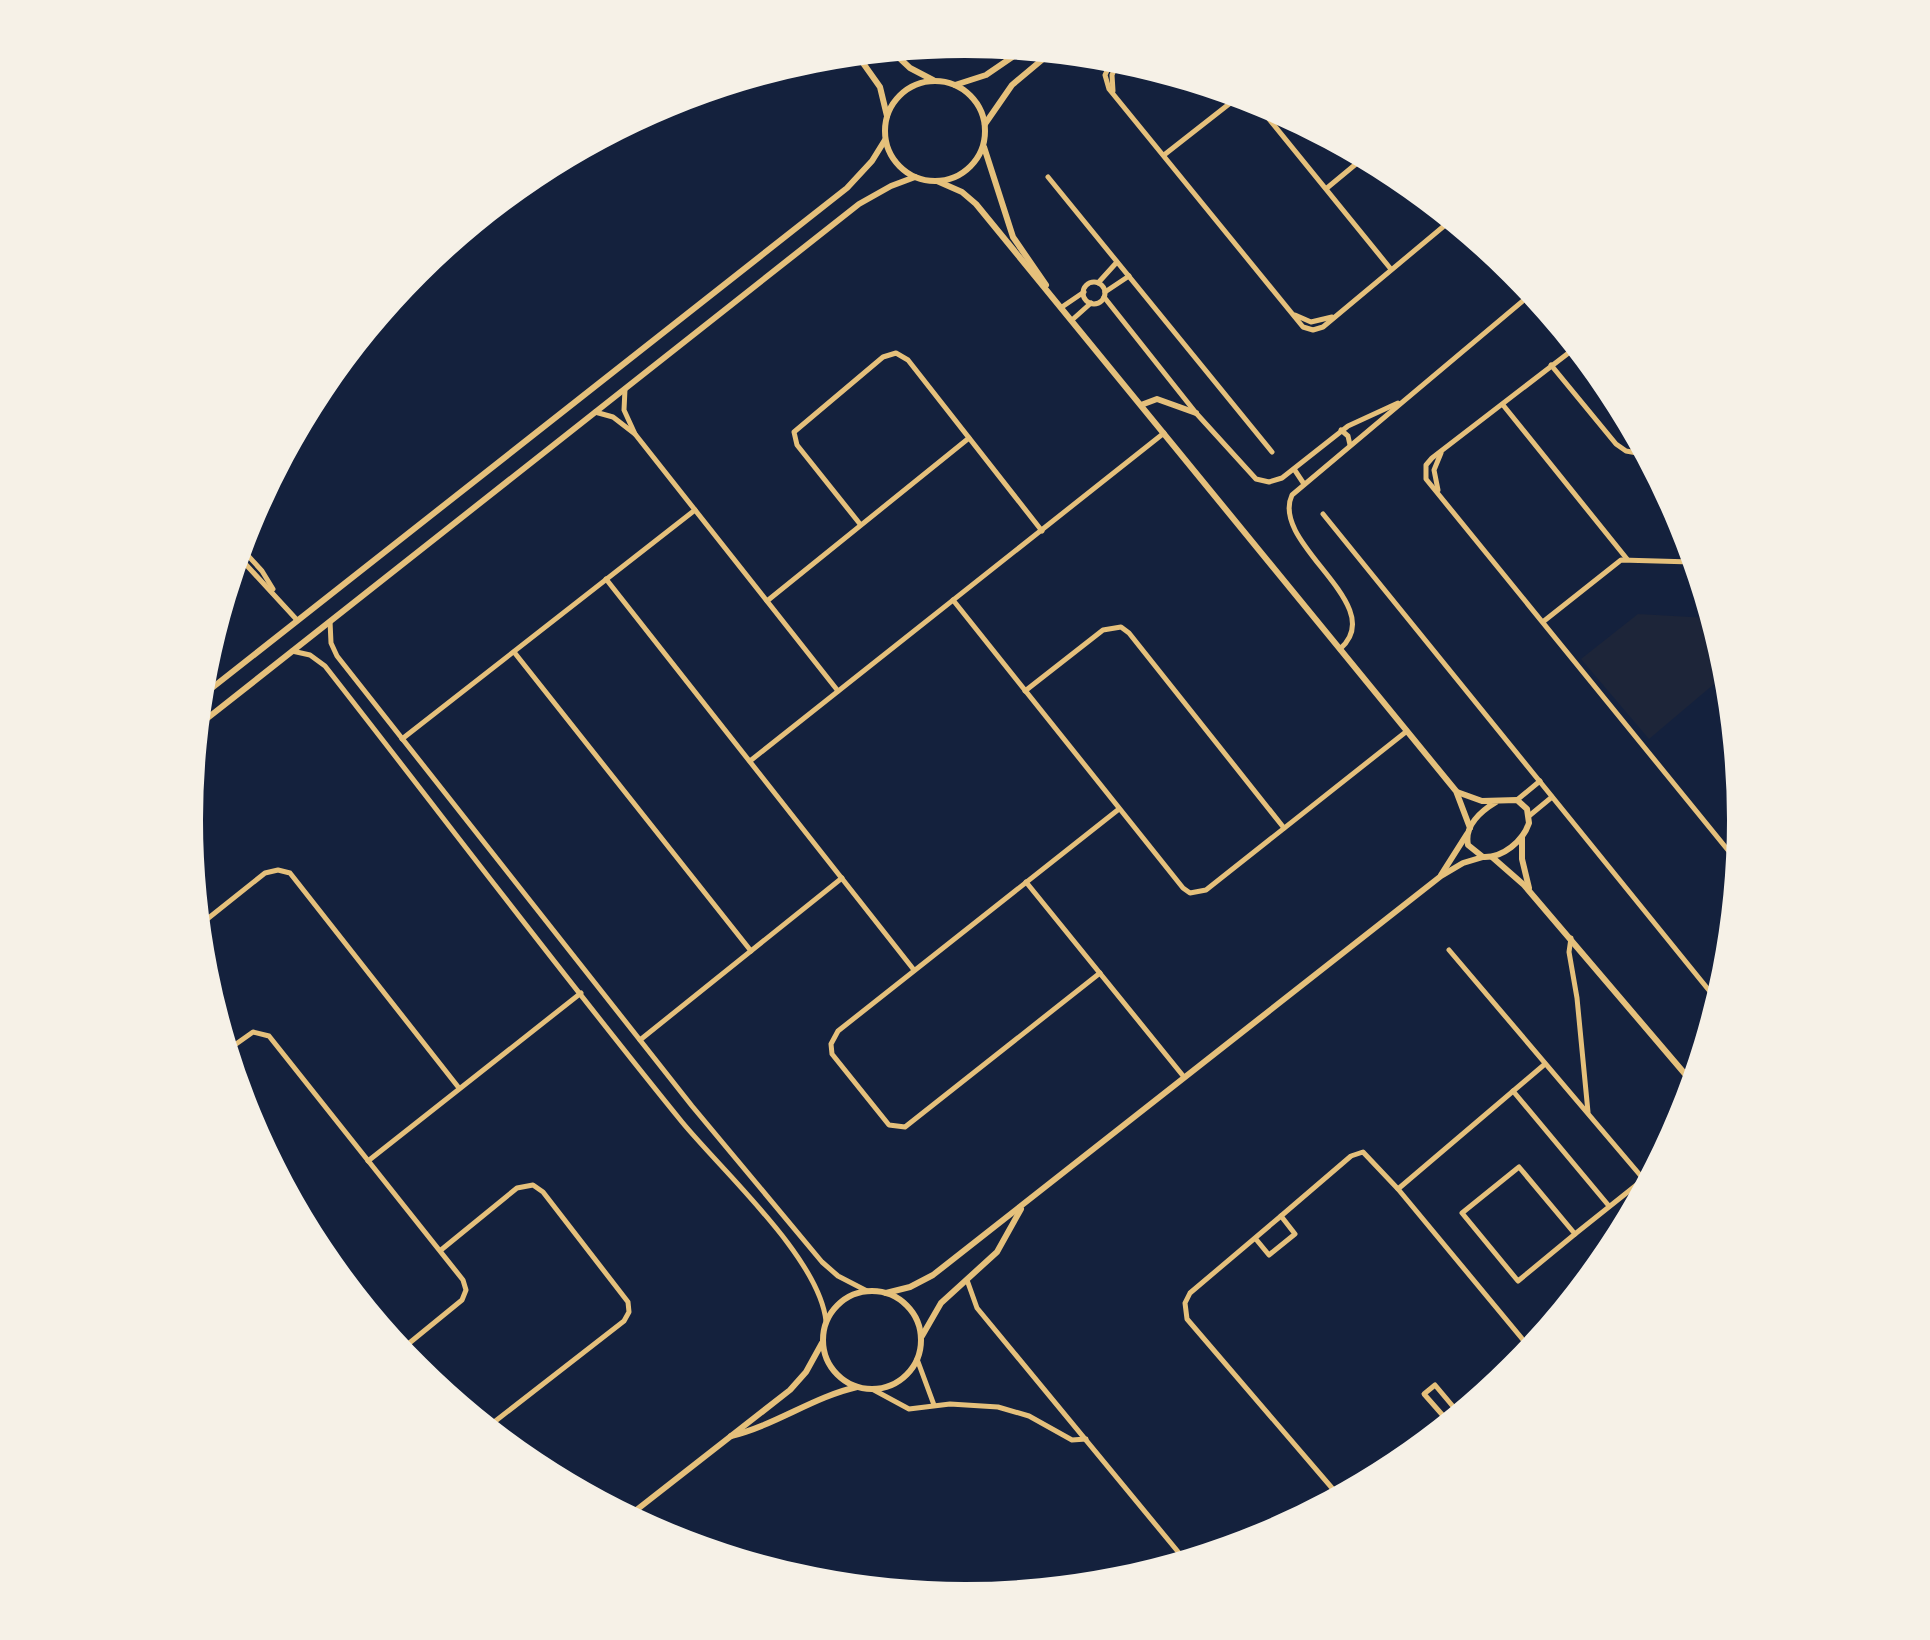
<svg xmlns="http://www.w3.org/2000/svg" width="1930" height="1640" font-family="Jost,sans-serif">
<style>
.green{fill:#1d2539}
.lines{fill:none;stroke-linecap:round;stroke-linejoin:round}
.minor{stroke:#e5c07b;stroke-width:5}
.tertiary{stroke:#e5c07b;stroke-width:6}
</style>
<rect width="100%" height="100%" fill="#14213d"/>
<polygon class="green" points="1638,614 1709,618 1714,684 1649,739 1581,659"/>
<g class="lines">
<g class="minor">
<polyline points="1112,60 1105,75 1109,89 1303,327 1313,330 1323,327 1450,221"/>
<polyline points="1113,91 1112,75 1118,61"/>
<polyline points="1256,103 1390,268"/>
<polyline points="1164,155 1238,97"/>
<polyline points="1048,177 1272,452"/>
<polyline points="1327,188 1362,159"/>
<circle cx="1094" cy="293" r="11"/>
<polyline points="1098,283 1117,262"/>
<polyline points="1105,292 1129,276"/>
<polyline points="1104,297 1196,413 1256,479 1269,482 1282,478 1348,426 1398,403"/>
<polyline points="1062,307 1084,292"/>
<polyline points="1295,315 1311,322 1332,317"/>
<polyline points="1072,320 1091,303"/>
<polyline points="1575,348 1432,458 1426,465 1426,479 1736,860"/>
<polyline points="1551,365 1616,444 1626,451 1643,454"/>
<polyline points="625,389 624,410 635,434 838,691"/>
<polyline points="1503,405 1627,559"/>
<polyline points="595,412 613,417 635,434"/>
<polyline points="1341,430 1348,436 1350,445"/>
<polyline points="1294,469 1304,484"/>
<polyline points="1438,490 1434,470 1441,453"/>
<polyline points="1323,514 1716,999"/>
<polyline points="860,524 797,445 794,432 883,357 896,353 908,360 1042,531"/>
<polyline points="242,549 262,571 273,589"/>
<polyline points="239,557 297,620"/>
<polyline points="606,579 914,970"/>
<polyline points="953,600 1183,888 1190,893 1206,890 1407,731"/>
<polyline points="767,601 969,438"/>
<polyline points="330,621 331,643 337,656 692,1106 822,1262 838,1276 867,1291"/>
<polyline points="1544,621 1621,560 1692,562"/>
<path d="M 1340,649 C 1391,605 1269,544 1292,495 L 1531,294"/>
<path d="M 292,651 L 310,655 L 325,666 C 444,818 560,972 682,1122 C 724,1173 819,1258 826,1321"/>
<polyline points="514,652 751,951"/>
<polyline points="1025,691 1103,630 1121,627 1129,633 1284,828"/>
<polyline points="402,739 695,510"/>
<polyline points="750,761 1164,433"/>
<polyline points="1517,800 1540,781"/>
<polyline points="1529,816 1552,797"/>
<polyline points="1026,882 1184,1077"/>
<polyline points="201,924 265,873 278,870 290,873 459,1088"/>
<polyline points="1571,938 1569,952 1577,998 1588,1112"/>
<polyline points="1449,950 1646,1182"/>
<polyline points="1100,973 905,1127 889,1125 832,1054 831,1044 838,1031 1119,809"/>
<polyline points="640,1040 842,878"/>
<polyline points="229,1049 253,1032 269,1036 463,1280 466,1290 462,1300 402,1349"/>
<polyline points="1513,1091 1609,1206"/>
<polyline points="368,1161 581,993"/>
<polygon points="1519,1167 1575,1234 1518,1281 1462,1213"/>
<polyline points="1398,1189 1545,1064"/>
<polyline points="1281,1216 1351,1156 1363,1152 1398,1189 1529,1347"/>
<polyline points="1575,1234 1644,1179"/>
<polyline points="1255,1238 1269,1255 1295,1234 1281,1216 1190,1293 1185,1303 1187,1319 1338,1495"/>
<polyline points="441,1250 517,1188 533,1185 543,1192 628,1302 629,1312 624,1321 489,1426"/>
<polyline points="967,1280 977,1308 1184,1559"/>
<polyline points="917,1359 934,1405"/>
<polyline points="872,1389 909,1409 950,1404 998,1407 1029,1416 1072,1440 1086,1439"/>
<polyline points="1456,1410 1525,1353"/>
<path d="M 1389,1467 C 1412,1448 1434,1429 1456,1410 L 1435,1385 L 1424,1394 L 1446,1419"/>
</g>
<g class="tertiary">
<polyline points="894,53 910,68 933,80"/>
<polyline points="858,56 880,87 887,116"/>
<circle cx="935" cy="131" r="50"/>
<polyline points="955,85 986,75 1021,51"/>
<polyline points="985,124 1012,85 1049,54"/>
<polyline points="984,147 1013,237 1046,285"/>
<polyline points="937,181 962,192 976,204 1456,791 1470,828"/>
<polyline points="1141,405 1157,399 1196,413"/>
<polyline points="203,695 847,188 872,161 885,140"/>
<polyline points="200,724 859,204 891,186 915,177"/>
<path d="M 1457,792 L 1482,801 L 1517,800 L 1527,809 L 1529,823 C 1523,841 1503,858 1483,857 L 1468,845 C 1464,826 1481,811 1496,802"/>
<polyline points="1522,837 1522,859 1529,888"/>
<polyline points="1492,857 1524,885 1691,1081"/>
<polyline points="1441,875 1467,834"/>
<circle cx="872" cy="1340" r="49"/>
<polyline points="886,1293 910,1287 933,1275 1441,876 1463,863 1483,857"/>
<polyline points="922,1336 941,1303 997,1252 1021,1209"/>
<path d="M 731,1436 C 776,1425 813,1397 857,1387"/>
<polyline points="630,1515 790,1390 806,1372 822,1343"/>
</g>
</g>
<path d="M0 0H1930V1640H0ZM203 820a762 762 0 1 1 1524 0a762 762 0 1 1-1524 0Z" fill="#f6f1e7" fill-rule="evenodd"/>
</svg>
